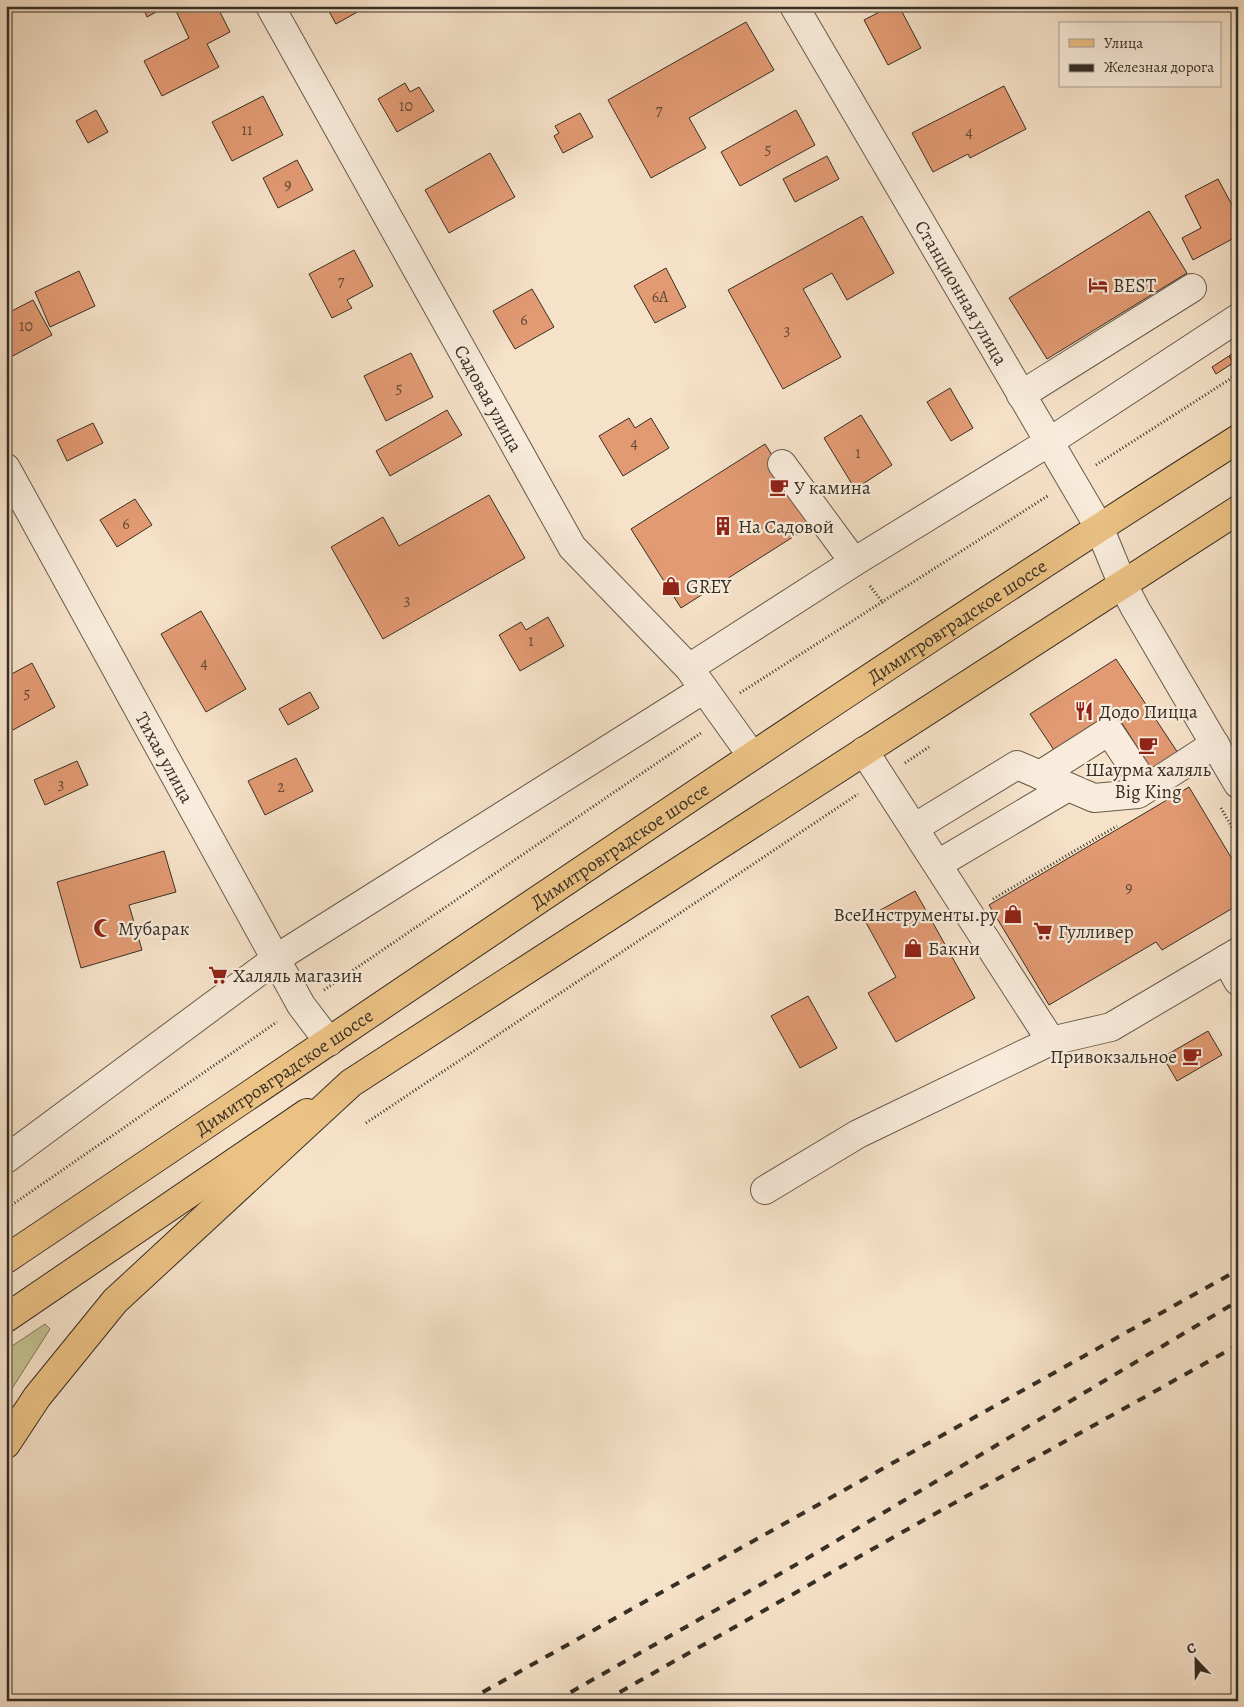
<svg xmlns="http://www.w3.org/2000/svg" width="1244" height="1707" font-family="Alegreya,serif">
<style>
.green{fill:#c4c091;stroke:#7e785a}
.building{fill:#e29a73;stroke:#372f24}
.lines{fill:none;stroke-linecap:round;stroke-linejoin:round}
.minor-casing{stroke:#675c4d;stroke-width:30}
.major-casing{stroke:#372f24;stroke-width:30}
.highway-casing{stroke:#372f24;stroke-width:30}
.path{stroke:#372f24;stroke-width:3;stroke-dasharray:1 2.5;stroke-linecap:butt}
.minor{stroke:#f9ecdc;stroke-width:28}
.major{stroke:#ebc184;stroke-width:28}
.highway{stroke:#ebc184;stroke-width:28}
.rail{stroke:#372f24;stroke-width:4;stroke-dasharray:9 9;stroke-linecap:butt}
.labels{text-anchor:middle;stroke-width:4.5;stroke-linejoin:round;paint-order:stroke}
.number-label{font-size:16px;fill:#624a38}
.poi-label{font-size:19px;fill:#372f24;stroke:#f9ecdc;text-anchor:start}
.street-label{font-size:19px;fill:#372f24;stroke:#f9ecdc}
</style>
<rect width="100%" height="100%" fill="#f6e2c9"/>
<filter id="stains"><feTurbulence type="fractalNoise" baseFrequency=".004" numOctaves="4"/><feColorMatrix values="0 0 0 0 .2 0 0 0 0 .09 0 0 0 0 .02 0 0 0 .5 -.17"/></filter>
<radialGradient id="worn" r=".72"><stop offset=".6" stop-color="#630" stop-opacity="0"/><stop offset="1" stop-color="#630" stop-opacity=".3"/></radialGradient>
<polygon class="green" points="45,1324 50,1329 6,1398 6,1350"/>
<g class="building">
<polygon points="142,6 167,6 147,17"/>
<polygon points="176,6 217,6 230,32 207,44 219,67 162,96 144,61 189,38 174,7"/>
<polygon points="326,6 368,6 336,24"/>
<polygon points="891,6 899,6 921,48 888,65 864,20"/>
<polygon points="746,22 774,70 689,118 706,148 651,178 608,100"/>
<polygon points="405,83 410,92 419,87 434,111 397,132 378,99"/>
<polygon points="1004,86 1026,129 970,158 968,154 933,172 912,133"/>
<polygon points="263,96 283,135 232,161 212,122"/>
<polygon points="96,110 108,132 88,143 76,121"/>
<polygon points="796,110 815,145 740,186 721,152"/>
<polygon points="580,113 593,137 563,153 554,136 559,133 555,126"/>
<polygon points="490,153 515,197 449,233 425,190"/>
<polygon points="827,156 839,179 795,202 783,179"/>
<polygon points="297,160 313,190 278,208 263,178"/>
<polygon points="1218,179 1238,216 1238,236 1193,260 1182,238 1201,228 1185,196"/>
<polygon points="1149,211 1187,273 1047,359 1009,298"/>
<polygon points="862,216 894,273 847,300 832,273 803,289 841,357 783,389 728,290"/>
<polygon points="354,250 373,286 347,300 352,308 332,318 309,274"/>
<polygon points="666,268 686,307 655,323 634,286"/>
<polygon points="79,271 95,306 50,327 35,292"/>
<polygon points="532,289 554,327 515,349 493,311"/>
<polygon points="33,300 52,335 7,359 6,314"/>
<polygon points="1238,350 1238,359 1233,363 1229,356"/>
<polygon points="411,353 433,397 386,421 364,376"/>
<polygon points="1229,356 1233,363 1216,374 1212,367"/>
<polygon points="950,388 973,428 951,441 927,402"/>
<polygon points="447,410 462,435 390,476 376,451"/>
<polygon points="861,415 892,465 855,489 824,438"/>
<polygon points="629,418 635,428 651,418 669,448 623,476 599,436"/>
<polygon points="93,423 103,443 67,461 57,440"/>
<polygon points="765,444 815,523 681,608 631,529"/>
<polygon points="489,495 525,558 383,639 331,547 383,517 399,546"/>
<polygon points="135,499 152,525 117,547 100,520"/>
<polygon points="201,611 246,689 206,712 161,634"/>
<polygon points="548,617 564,646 520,671 499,635 521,622 526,630"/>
<polygon points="1116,659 1178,753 1152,770 1116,714 1056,753 1030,714"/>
<polygon points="32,663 55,707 13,730 6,717 6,677"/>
<polygon points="310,692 319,708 288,725 279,709"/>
<polygon points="296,758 313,791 265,815 248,781"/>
<polygon points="77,761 88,785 45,805 34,780"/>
<polygon points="1189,787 1238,869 1238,905 1162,950 1156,942 1049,1005 989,905"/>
<polygon points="164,851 176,892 129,905 142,950 81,968 57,882"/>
<polygon points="915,891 975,998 896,1042 868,993 896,977 864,919"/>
<polygon points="808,996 837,1048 800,1068 771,1016"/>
<polygon points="1208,1031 1222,1055 1177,1081 1163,1057"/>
</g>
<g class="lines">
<g class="minor-casing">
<g id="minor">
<path id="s1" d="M 270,6 L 572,547 L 689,668 L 752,756"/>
<path id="s2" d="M 794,6 L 1099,527 L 1122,583 L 1135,608 L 1238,784"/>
<polyline points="1021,395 1192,288"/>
<polyline points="782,464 854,562"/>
<path id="s3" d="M 6,468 L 301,1005 L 329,1042"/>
<polyline points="689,668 854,562 1049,442 1238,318"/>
<polyline points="864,751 1051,1041"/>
<polyline points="1040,775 1109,731 1147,788"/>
<polyline points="914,828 1017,765 1094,798 1138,794 1215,744"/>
<polyline points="938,864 1068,787"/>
<polyline points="1226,959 1238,981"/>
<polyline points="6,1159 277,958 704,689"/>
<polyline points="765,1190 858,1134 1051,1041 1111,1027 1238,952"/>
</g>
</g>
<g class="major-casing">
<polyline id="major" points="6,1318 307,1113"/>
</g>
<g class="highway-casing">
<g id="highway">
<path id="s4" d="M 6,1259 C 416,984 822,703 1238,439"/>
<polyline points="6,1444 37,1397 115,1301 351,1083 1238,510"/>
</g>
</g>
<g class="path">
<polyline points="1096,465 1238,374"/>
<polyline points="870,586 883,603"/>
<polyline points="740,693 1049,495"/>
<polyline points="905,763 929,747"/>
<polyline points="1221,808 1238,838"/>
<polyline points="993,899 1117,826"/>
<polyline points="324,990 701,733"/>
<polyline points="366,1123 858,794"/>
<polyline points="6,1209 277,1022"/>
</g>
<use href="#minor" class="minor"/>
<use href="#major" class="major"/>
<use href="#highway" class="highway"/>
<g class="rail">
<polyline points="467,1701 1238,1270"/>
<polyline points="555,1701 806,1559 1238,1301"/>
<polyline points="604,1701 931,1516 1238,1345"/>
</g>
</g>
<defs>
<g id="hotel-bare" transform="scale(1.5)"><path d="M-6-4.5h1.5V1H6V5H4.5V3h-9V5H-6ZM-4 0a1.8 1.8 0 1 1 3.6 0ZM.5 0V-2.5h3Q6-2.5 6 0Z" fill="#8f2418" stroke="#f9ecdc" stroke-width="2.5" paint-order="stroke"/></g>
<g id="cafe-bare" transform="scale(1.5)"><path d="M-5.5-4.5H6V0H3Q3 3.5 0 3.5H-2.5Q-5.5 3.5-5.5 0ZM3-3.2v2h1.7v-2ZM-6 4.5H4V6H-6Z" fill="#8f2418" stroke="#f9ecdc" stroke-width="2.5" paint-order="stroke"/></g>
<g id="building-bare" transform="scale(1.5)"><path d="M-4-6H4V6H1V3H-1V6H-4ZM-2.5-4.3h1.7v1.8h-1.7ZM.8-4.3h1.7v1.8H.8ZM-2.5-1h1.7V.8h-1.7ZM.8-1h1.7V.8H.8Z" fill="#8f2418" stroke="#f9ecdc" stroke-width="2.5" paint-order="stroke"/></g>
<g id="shop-bare" transform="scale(1.5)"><path d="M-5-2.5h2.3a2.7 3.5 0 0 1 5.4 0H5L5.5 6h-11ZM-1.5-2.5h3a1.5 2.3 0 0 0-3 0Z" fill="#8f2418" stroke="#f9ecdc" stroke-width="2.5" paint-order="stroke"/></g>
<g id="restaurant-bare" transform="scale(1.5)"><path d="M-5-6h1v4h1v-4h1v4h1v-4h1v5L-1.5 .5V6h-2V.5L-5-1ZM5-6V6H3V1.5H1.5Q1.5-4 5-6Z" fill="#8f2418" stroke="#f9ecdc" stroke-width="2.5" paint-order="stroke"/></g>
<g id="mosque-bare" transform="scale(1.5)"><path d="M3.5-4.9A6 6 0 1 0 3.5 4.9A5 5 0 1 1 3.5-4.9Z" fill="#8f2418" stroke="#f9ecdc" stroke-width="2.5" paint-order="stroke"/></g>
<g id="supermarket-bare" transform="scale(1.5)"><path d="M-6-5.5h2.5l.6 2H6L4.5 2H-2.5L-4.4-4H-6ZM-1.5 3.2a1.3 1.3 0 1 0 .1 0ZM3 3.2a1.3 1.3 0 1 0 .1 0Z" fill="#8f2418" stroke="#f9ecdc" stroke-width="2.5" paint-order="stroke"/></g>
</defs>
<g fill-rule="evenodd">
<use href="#hotel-bare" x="1098" y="285"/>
<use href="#cafe-bare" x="779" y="487"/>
<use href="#building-bare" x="723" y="526"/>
<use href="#shop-bare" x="671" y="586"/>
<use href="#restaurant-bare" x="1084" y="711"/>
<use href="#cafe-bare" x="1148" y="745"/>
<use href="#shop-bare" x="1013" y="914"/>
<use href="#mosque-bare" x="103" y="928"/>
<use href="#supermarket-bare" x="1043" y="931"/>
<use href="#shop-bare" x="913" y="948"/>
<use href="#supermarket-bare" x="218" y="975"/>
<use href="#cafe-bare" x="1192" y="1056"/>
</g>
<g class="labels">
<g class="number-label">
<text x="406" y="111">10</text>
<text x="659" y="115">7</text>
<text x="247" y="135">11</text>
<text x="969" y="137">4</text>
<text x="768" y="154">5</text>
<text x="288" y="190">9</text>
<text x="341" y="286">7</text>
<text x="660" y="302">6А</text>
<text x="524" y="325">6</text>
<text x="26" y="331">10</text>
<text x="787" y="335">3</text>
<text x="399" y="393">5</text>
<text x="634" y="448">4</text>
<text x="858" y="458">1</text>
<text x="126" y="529">6</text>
<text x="407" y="605">3</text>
<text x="531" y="646">1</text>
<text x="204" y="668">4</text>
<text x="27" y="698">5</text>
<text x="61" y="789">3</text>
<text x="281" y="792">2</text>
<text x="1129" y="893">9</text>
</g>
<g class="poi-label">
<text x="1113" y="292">BEST</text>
<text x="794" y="494">У камина</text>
<text x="738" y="533">На Садовой</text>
<text x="686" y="593">GREY</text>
<text x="1099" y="718">Додо Пицца</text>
<text x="1148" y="776" text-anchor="middle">Шаурма халяль<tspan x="1148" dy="22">Big King</tspan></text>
<text x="998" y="921" text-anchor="end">ВсеИнструменты.ру</text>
<text x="118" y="935">Мубарак</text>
<text x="1058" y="938">Гулливер</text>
<text x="928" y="955">Бакни</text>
<text x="233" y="982">Халяль магазин</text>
<text x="1177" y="1063" text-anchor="end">Привокзальное</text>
</g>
<g class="street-label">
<text dy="7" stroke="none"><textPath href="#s2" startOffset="332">Станционная улица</textPath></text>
<text dy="7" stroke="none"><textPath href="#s1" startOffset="449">Садовая улица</textPath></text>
<text dy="7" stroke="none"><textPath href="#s4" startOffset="1145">Димитровградское шоссе</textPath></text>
<text dy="7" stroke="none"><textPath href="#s3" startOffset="330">Тихая улица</textPath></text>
<text dy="7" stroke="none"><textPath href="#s4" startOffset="740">Димитровградское шоссе</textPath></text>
<text dy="7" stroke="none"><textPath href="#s4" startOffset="335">Димитровградское шоссе</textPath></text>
</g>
</g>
<rect width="1244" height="1707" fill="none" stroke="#f6e2c9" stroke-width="25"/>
<rect x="8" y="8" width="1229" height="1692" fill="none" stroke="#372f24" stroke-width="2.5"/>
<rect x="12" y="12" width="1219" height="1682" fill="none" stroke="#372f24"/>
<rect x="1059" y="22" width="162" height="65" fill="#f9ecdc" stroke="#aba092"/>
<rect x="1069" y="39" width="25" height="8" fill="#ebc184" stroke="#aba092"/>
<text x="1104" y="48" font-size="15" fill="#372f24">Улица</text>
<rect x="1069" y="64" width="25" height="8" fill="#372f24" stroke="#aba092"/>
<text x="1104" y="72" font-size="15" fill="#372f24">Железная дорога</text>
<g transform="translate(1196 1660) rotate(338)" stroke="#f9ecdc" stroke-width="4" paint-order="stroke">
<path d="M0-4L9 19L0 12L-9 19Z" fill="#372f24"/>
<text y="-8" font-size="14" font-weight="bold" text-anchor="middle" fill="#372f24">С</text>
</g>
<rect width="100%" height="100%" filter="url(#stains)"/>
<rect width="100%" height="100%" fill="url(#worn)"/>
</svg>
